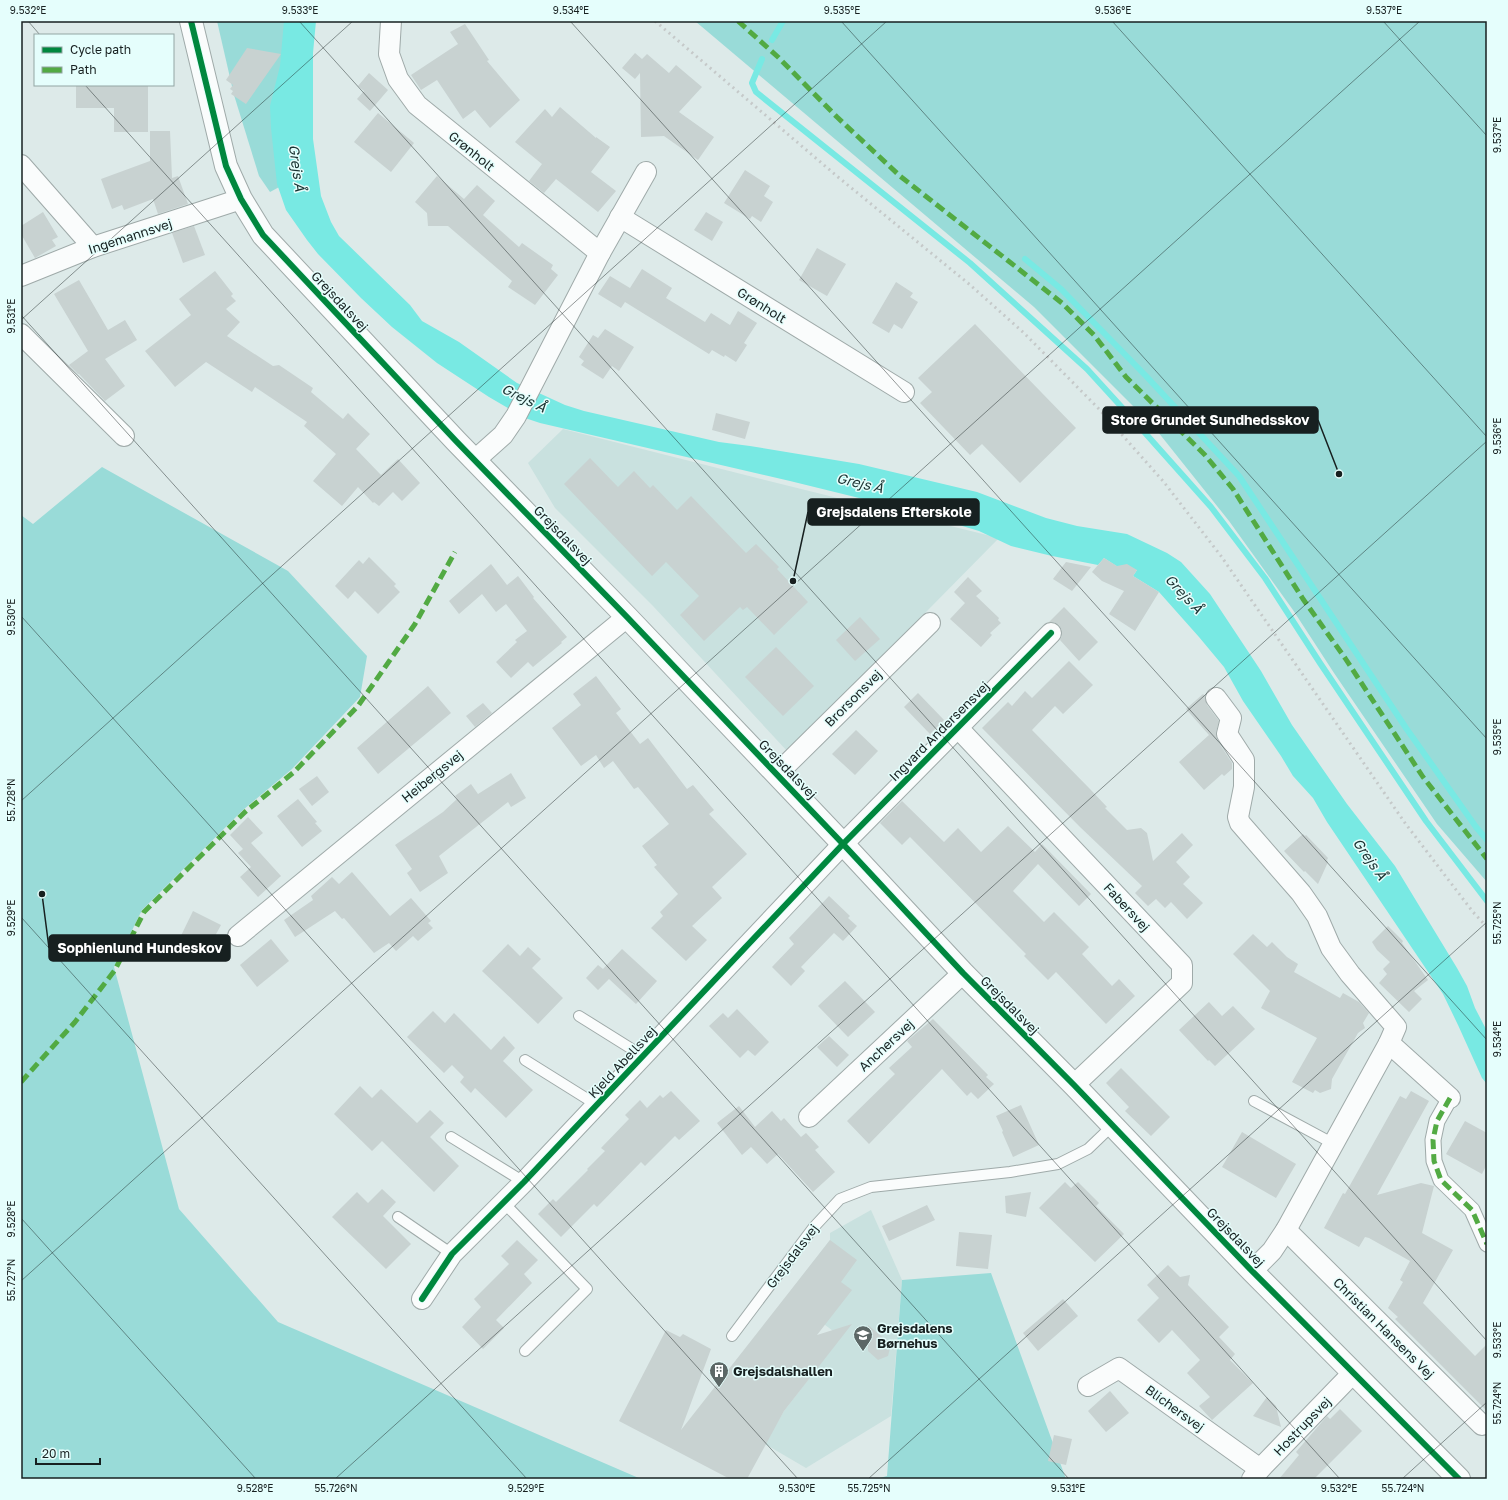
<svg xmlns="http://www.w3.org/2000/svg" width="1508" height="1500" font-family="'Golos Text',sans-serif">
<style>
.built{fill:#c9e1df}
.green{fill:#99dbd8}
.water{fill:#78e9e3}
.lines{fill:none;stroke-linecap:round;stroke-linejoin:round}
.stream{stroke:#78e9e3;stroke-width:6}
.building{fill:#c8d2d1}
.service-casing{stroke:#9faaa9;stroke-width:12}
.pedestrian-casing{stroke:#9faaa9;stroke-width:17}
.minor-casing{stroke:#9faaa9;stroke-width:22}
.tertiary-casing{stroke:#9faaa9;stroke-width:24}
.service{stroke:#fafcfc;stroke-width:10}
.pedestrian{stroke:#fafcfc;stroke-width:15}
.minor{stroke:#fafcfc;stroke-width:20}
.tertiary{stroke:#fafcfc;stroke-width:22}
.rail{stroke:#c5c9c9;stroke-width:3;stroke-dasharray:2 4;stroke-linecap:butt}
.quiet{stroke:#52aa43;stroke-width:5;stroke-dasharray:10 5;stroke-linecap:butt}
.cycleway-casing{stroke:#e5fefc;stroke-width:8}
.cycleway{stroke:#00873e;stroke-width:6}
.ticks{fill:none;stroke:#172020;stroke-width:1;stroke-opacity:0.45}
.labels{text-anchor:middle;stroke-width:3;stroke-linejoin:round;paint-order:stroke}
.street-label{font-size:13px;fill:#172020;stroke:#e5fefc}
.poi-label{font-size:13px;font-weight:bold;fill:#172020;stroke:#e5fefc;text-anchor:start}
.water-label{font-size:14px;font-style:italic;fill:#1a3332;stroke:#e5fefc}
.leader{fill:none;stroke:#172020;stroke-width:1.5}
.callout-dot{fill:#172020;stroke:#e5fefc;stroke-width:1.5}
.callout{fill:#172020;stroke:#172020;stroke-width:1.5}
.callout-label{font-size:14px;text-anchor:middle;font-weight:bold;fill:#fff}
.neatline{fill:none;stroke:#172020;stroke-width:1.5}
.ticks-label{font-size:10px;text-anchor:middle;fill:#172020}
</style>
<rect width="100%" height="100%" fill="#ddeae9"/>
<g class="built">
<polygon points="563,429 781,484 999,538 788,752 653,606 555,508 528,463"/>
<polygon points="871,1210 902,1280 891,1416 806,1468 765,1444 784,1411 841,1337 787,1296 830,1240 830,1233"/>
</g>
<g class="green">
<polygon points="217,21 288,21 283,185 270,192 259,176 234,95"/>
<polygon points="695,21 1487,21 1487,882 1437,824 1334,673 1293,610 1229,521 1154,427 1034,307"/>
<polygon points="102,467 288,571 367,656 360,697 292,769 243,810 142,910 114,967 179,1209 278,1322 641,1479 21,1479 21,515 33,524"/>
<polygon points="991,1273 1066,1479 876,1479 887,1476 902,1280"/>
</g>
<polygon class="water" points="284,21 316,21 313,53 313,139 321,196 331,222 339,236 410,305 422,321 459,342 517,383 565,405 584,411 719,442 750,446 859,464 977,492 1046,518 1077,526 1127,534 1167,553 1181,562 1210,594 1261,671 1292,725 1347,804 1395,866 1457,968 1467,986 1475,1008 1487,1031 1487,1084 1482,1078 1458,1025 1443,994 1327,822 1313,798 1293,776 1281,756 1243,701 1224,667 1199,637 1159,592 1133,576 1137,570 1121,569 1104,558 1098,565 1052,556 1011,546 979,531 916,512 790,481 540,423 525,418 489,397 437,363 392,327 361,298 318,254 307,240 286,210 277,184 271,128 270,106 280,66"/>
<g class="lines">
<g class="stream">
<polyline points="772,40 783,21"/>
<polyline points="762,59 752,83 756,92 970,263 1087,369 1138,425 1211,507 1265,578 1320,663 1426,821 1487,901"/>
<polyline points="1025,259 1061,289 1146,376 1239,476 1406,728 1476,827 1487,840"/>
</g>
</g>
<g class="building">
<polygon points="465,24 489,60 487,61 520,100 490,128 475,110 463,119 437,80 421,90 411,75 458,44 450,32"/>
<polygon points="247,48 281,54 246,104 231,94 233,91 230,89 233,85 226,80"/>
<polygon points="635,53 642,59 647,54 669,73 676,65 702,87 679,112 714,137 698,160 664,136 641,137 640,73 635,79 622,68"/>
<polygon points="369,73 388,90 370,111 357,99 364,91 358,86"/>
<polygon points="76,85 148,85 148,132 114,132 114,108 76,108"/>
<polygon points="560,107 596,138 596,137 610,147 591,172 616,191 598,212 556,179 544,193 529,181 542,164 515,142 545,109 552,117"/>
<polygon points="378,113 414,143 391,172 354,142"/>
<polygon points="150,131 170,131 172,178 178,176 188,204 158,214 153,199 124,210 122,205 112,209 101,179 150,161"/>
<polygon points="745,170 770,186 764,196 773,202 761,222 752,216 750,219 724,203"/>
<polygon points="437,176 464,199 477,185 495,201 483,215 519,247 522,243 553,265 551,269 558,275 535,305 508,287 512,281 448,226 428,226 427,213 415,202"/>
<polygon points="43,212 58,237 52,240 56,246 35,258 21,234 21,226"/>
<polygon points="706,212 723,222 712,241 694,230"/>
<polygon points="194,226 205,255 183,263 172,233"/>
<polygon points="817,248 846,264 827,296 799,280"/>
<polygon points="642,269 672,288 666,298 705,322 711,313 730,325 738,311 757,323 744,343 747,345 736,362 725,355 724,357 712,350 709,354 625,302 621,308 598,294 610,276 630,288"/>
<polygon points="215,271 233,294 231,296 236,301 226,309 240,322 227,336 273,366 279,365 313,388 311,392 343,419 348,413 356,421 370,434 356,449 381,475 398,459 420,483 402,501 393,492 379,506 374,502 373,503 358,487 342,506 313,481 336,454 304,426 307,422 255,387 252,392 206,362 175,387 145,351 191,315 179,299"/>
<polygon points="79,280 108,330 125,320 137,340 105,359 125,386 105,401 79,374 78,374 69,365 88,351 54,294"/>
<polygon points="896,282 913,293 910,297 918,302 902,329 894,324 889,333 872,323"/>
<polygon points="975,324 1076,428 1020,483 982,444 970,455 920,403 932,392 918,378"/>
<polygon points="605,329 634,347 619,371 612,366 603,379 581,365 584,361 579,357 593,335 598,338"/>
<polygon points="716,413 750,422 745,439 712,430"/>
<polygon points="590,458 618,487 634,471 650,488 653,485 677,510 691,496 746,553 756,544 779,567 777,569 808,602 774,635 747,607 743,610 740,607 704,641 680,615 699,596 666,562 652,576 564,484"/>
<polygon points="369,557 396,584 394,586 400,592 378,614 355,591 348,599 335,586 359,560 363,564"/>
<polygon points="1104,558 1117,566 1127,564 1137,570 1133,576 1159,592 1135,631 1109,614 1124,591 1102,581 1092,572"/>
<polygon points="1066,562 1091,567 1072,591 1053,579"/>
<polygon points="491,564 507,585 518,576 534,597 533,598 567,637 561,642 562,643 533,667 528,662 511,678 496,662 517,642 515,640 527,631 506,604 496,612 482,594 459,614 449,601"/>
<polygon points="968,577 982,591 976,596 999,618 998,620 1001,623 990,633 992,635 981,647 950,619 965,603 954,592"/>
<polygon points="1064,607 1098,642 1079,661 1060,640 1062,636 1062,630 1059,625 1054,622 1049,622"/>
<polygon points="860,617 880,639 855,661 836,640"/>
<polygon points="776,647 814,686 783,716 745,677"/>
<polygon points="1069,661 1093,685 1063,714 1055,706 1032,730 1090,789 1107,807 1105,808 1127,830 1141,828 1147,833 1153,861 1182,833 1193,845 1176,862 1190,877 1183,884 1203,903 1187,919 1171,902 1165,908 1156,899 1148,906 1135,893 1142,886 1080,827 982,728 1008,702 1012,706 1025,691 1032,698"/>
<polygon points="596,676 621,709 616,713 640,744 648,738 687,789 693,785 714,810 709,814 747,854 712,887 722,898 692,926 707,940 686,961 651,928 663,916 660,912 678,894 654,867 657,865 642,846 669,824 638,787 634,789 613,761 604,768 596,755 581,766 552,728 581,705 573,694"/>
<polygon points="428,686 451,713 378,774 357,748"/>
<polygon points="918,693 944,720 930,734 904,707"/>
<polygon points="1203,694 1205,696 1207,705 1219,721 1216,732 1217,740 1232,763 1232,769 1224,776 1222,774 1204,790 1179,762 1209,735 1186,709"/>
<polygon points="483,703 492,713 475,727 466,716"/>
<polygon points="856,730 878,751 855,775 832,754"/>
<polygon points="511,773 526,798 511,807 508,802 439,856 448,873 420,892 407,873 412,869 395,845 443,812 457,799 455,796 471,784 478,794"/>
<polygon points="317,776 329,792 312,806 299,789"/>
<polygon points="298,799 317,822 315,823 322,831 302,847 277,816"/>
<polygon points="902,801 944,842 958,828 981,852 1008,826 1035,852 1042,844 1091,894 1079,906 1038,864 1013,891 1044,922 1054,912 1089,947 1082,954 1112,986 1119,979 1135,996 1106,1024 1056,972 1048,980 1024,956 1026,954 910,837 902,845 880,823"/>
<polygon points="248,817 263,833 251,843 281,876 258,897 240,877 251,867 238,853 243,849 230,835"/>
<polygon points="1303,834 1305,836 1306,835 1328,858 1327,860 1328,862 1318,884 1305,871 1304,872 1284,851"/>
<polygon points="352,872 390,916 411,898 431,921 428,923 433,928 418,941 413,936 396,951 389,943 374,953 344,918 342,919 335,911 295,937 284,920 313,900 311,896 332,877 339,884"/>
<polygon points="829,896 850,916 848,918 857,926 843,941 834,933 801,967 805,971 791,986 772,967 794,944 789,938"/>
<polygon points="193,911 221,925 215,936 194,955 176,946"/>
<polygon points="1388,926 1403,941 1402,943 1428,980 1414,991 1422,999 1409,1012 1379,983 1387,974 1383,969 1390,962 1377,950 1372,942"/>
<polygon points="1253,934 1267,947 1272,942 1287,957 1298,964 1294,972 1340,998 1343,993 1359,1002 1369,1013 1363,1023 1365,1028 1358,1033 1332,1079 1331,1089 1320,1093 1315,1090 1313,1093 1292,1082 1317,1038 1261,1008 1270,991 1233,954"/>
<polygon points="271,939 289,961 257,987 240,965"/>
<polygon points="508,944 520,956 528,947 541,959 532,968 563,998 538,1024 482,971"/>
<polygon points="622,949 657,981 636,1004 609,979 598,990 586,978 598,965 603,969"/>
<polygon points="845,981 875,1012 848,1037 818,1006"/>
<polygon points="1209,1002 1222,1016 1233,1006 1255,1029 1215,1066 1209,1060 1208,1061 1179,1030"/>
<polygon points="737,1009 769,1042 755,1056 748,1050 740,1058 709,1026 723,1013 728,1018"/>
<polygon points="433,1011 445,1023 454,1013 491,1050 504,1036 515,1048 503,1061 533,1090 506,1118 475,1088 471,1093 460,1082 464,1077 452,1065 444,1073 407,1037"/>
<polygon points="933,1019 988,1075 986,1077 994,1084 978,1099 971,1092 967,1096 942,1069 869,1144 847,1121 895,1074 889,1068 912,1047 907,1041"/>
<polygon points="829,1036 849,1055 837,1067 817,1047"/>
<polygon points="1121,1068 1170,1117 1151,1136 1125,1111 1129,1107 1106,1083"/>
<polygon points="360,1086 372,1098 381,1089 417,1123 430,1110 444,1123 430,1137 459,1166 434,1192 382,1141 372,1151 334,1114"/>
<polygon points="671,1091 700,1121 679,1140 675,1136 645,1166 641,1162 597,1207 594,1204 561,1237 538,1214 553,1199 556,1202 588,1170 587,1169 605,1151 601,1148 629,1119 625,1115 640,1100 647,1108 660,1095 663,1098"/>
<polygon points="1411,1091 1429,1101 1377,1195 1421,1183 1434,1186 1422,1233 1453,1250 1423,1303 1475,1356 1487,1344 1487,1411 1395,1319 1398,1317 1388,1308 1403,1282 1400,1280 1410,1261 1369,1238 1365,1237 1359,1247 1324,1228 1343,1193 1345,1194 1400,1096 1406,1099"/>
<polygon points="1021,1105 1039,1145 1013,1157 1002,1132 1003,1131 996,1116"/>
<polygon points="739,1106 755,1127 772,1111 781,1121 784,1118 801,1137 806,1133 819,1147 815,1150 835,1172 813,1192 778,1154 767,1164 751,1147 742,1155 717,1123"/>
<polygon points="1465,1121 1487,1133 1487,1164 1482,1174 1446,1154"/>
<polygon points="1242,1132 1296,1164 1276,1198 1222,1167"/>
<polygon points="1065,1182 1071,1188 1078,1182 1099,1203 1096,1206 1124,1234 1095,1262 1039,1208"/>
<polygon points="382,1189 396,1202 383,1216 411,1244 386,1269 332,1217 357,1192 368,1203"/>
<polygon points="1031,1192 1026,1217 1006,1213 1005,1196"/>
<polygon points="927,1205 935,1220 889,1241 882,1226"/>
<polygon points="959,1232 992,1235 988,1269 956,1266"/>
<polygon points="517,1240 538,1260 524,1274 532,1283 496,1320 504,1328 483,1349 462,1327 481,1307 474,1299 509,1264 501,1256"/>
<polygon points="830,1240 857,1260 841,1282 852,1290 817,1335 852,1324 784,1411 747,1479 730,1479 619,1421 666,1330 680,1337 683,1334 711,1349 681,1430"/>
<polygon points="1168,1265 1180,1277 1190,1275 1188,1285 1229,1327 1219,1337 1235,1354 1230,1360 1253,1383 1212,1420 1199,1406 1210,1397 1187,1373 1200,1360 1172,1330 1159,1343 1137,1320 1159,1298 1147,1285"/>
<polygon points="1063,1299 1078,1316 1038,1351 1023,1333"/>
<polygon points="868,1325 891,1344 888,1356 878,1360 868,1351"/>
<polygon points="1110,1391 1129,1413 1106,1432 1088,1411"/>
<polygon points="1267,1397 1276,1406 1281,1427 1253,1416"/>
<polygon points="1340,1409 1362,1431 1314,1479 1279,1479 1299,1455 1296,1452 1327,1416 1330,1419"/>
<polygon points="1054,1435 1072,1439 1066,1465 1048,1461"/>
</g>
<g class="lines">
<g class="service-casing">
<g id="service">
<polyline points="579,1016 643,1056"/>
<polyline points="525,1060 597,1105"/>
<polyline points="1254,1101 1334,1144"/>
<polyline points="451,1137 524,1182"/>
<polyline points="504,1203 587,1289 525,1351"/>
<polyline points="398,1217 452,1254"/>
<polyline points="732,1336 813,1228 840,1199 871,1187 1010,1172 1058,1164 1088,1149 1113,1125"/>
</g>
</g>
<g class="pedestrian-casing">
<polyline id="pedestrian" points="1450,1098 1437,1121 1433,1140 1434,1161 1441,1180 1472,1210 1487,1244"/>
</g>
<g class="minor-casing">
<g id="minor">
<polyline points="391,21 389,54 398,79 417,105 600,253"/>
<polyline points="21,165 93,247"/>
<polyline points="620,217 904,392"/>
<polyline points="21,276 93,247 241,199"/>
<polyline points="21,334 124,436"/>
<polyline points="475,460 503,435 516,416 600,253 646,172"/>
<polyline points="1216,698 1231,718 1227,734 1244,760 1244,787 1238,817 1240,823 1301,893 1317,916 1331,948 1350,974 1396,1027 1389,1043 1286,1230 1272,1251 1252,1271"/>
<polyline points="958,728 1182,965 1182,983 1074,1085"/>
<polyline points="777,774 930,623"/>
<polyline points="238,936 627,617"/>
<polyline points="1389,1043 1450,1098"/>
<polyline points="809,1117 963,973"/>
<polyline points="1286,1230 1482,1425"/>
<polyline points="422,1299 452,1254 524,1182 843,844 1051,633"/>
<polyline points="1088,1386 1119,1368 1260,1469"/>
<polyline points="1252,1479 1260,1469 1353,1373"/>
</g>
</g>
<g class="tertiary-casing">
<polyline id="tertiary" points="191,21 226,166 241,199 263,235 456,441 627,617 843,844 963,973 1074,1085 1252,1271 1459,1479"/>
</g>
<use href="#service" class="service"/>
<use href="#pedestrian" class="pedestrian"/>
<use href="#minor" class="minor"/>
<use href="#tertiary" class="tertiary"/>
<polyline class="rail" points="655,21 838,177 969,284 1024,333 1100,410 1163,481 1221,556 1405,823 1473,912 1487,927"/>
<g class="quiet">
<polyline points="738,21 778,57 837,117 900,176 1062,303 1094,335 1126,377 1205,455 1233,489 1303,599 1345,658 1423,777 1487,859"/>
<polyline points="21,1082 75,1022 115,970 144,912 245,812 294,772 358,706 415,624 455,552"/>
<polyline points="1450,1098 1437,1121 1433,1140 1434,1161 1441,1180 1472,1210 1487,1244"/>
</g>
<g class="cycleway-casing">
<g id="cycleway">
<polyline points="191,21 226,166 241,199 263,235 456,441 627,617 843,844 963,973 1074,1085 1252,1271 1459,1479"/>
<polyline points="422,1299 452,1254 524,1182 843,844 1051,633"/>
</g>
</g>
<use href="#cycleway" class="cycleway"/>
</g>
<path class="ticks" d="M 28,21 L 40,35M 299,21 L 1487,1341M 570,21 L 1487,1040M 841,21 L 1487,739M 1112,21 L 1487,437M 1383,21 L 1487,136M 85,85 L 1340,1479M 21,315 L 1069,1479M 21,320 L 353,21M 21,616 L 798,1479M 21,801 L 887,21M 21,917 L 527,1479M 21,1218 L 256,1479M 21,1281 L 1420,21M 335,1479 L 1487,441M 868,1479 L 1487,922M 1402,1479 L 1487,1402"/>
<defs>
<g id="school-pin" transform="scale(1)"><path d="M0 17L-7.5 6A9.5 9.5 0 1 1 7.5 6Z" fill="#5c6766" stroke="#e5fefc"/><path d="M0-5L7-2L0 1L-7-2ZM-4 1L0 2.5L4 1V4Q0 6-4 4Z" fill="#fff"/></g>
<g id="building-pin" transform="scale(1)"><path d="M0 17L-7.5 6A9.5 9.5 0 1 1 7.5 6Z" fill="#5c6766" stroke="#e5fefc"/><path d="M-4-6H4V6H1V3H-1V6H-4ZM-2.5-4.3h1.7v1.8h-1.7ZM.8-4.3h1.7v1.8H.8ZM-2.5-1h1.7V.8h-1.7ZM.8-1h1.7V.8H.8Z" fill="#fff"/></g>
</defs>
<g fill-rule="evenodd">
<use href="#school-pin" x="863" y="1335"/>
<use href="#building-pin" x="719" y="1371"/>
</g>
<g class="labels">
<g class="street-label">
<text transform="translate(472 151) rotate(39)" y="5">Grønholt</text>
<text transform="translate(130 236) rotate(-18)" y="5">Ingemannsvej</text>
<text transform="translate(340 301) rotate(47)" y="5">Grejsdalsvej</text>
<text transform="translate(762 305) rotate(32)" y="5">Grønholt</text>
<text transform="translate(563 535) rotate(46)" y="5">Grejsdalsvej</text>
<text transform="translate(853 698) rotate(-45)" y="5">Brorsonsvej</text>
<text transform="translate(939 731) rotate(-45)" y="5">Ingvard Andersensvej</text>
<text transform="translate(788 769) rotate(46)" y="5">Grejsdalsvej</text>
<text transform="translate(432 776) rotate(-39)" y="5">Heibergsvej</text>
<text transform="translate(1127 907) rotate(47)" y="5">Fabersvej</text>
<text transform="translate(1010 1005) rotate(45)" y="5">Grejsdalsvej</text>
<text transform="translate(886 1045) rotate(-43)" y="5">Anchersvej</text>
<text transform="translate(622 1062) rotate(-47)" y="5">Kjeld Abellsvej</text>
<text transform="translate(1236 1237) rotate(46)" y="5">Grejsdalsvej</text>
<text transform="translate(792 1256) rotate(-53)" y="5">Grejsdalsvej</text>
<text transform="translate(1384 1328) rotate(45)" y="5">Christian Hansens Vej</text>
<text transform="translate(1175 1408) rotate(36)" y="5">Blichersvej</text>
<text transform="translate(1302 1426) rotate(-46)" y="5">Hostrupsvej</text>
</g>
<g class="poi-label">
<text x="877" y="1333">Grejsdalens<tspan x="877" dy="15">Børnehus</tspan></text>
<text x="733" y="1376">Grejsdalshallen</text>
</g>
<g class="water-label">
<text transform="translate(297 168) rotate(82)" y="5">Grejs Å</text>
<text transform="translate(524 398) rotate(26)" y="5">Grejs Å</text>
<text transform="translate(860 483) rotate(13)" y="5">Grejs Å</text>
<text transform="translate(1184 594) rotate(47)" y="5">Grejs Å</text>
<text transform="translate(1370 859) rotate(55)" y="5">Grejs Å</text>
</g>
</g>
<path class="leader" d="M1339 474L1318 420M793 581L808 512M42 894L49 948"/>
<g class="callout-dot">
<circle cx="1339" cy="474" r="4"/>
<circle cx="793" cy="581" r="4"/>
<circle cx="42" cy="894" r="4"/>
</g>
<g class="callout">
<rect x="1103" y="407" width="215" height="26" rx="4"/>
<rect x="808" y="499" width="171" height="26" rx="4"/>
<rect x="49" y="935" width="181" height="26" rx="4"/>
</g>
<g class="callout-label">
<text x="1210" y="425">Store Grundet Sundhedsskov</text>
<text x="894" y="517">Grejsdalens Efterskole</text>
<text x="140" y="953">Sophienlund Hundeskov</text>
</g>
<rect width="1508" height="1500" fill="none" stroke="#e5fefc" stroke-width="44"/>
<rect x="34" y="34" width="140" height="52" fill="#e5fefc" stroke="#93a5a4"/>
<rect x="42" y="47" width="20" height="6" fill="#00873e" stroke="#93a5a4"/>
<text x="70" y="54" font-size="12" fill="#172020">Cycle path</text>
<rect x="42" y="67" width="20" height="6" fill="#52aa43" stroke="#93a5a4"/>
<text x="70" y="74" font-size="12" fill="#172020">Path</text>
<path d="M36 1458v6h64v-6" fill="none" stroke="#172020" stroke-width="2"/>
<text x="42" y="1458" font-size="12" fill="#172020" stroke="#e5fefc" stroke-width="3" paint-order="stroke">20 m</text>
<rect x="22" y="22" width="1464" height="1456" class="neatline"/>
<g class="ticks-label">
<text x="28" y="14">9.532°E</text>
<text x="300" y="14">9.533°E</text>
<text x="571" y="14">9.534°E</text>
<text x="842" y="14">9.535°E</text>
<text x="1113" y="14">9.536°E</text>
<text x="1384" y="14">9.537°E</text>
<text transform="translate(1497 135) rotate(-90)" y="4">9.537°E</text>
<text transform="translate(11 316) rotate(-90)" y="4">9.531°E</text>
<text transform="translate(1497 436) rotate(-90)" y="4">9.536°E</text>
<text transform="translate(11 617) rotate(-90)" y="4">9.530°E</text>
<text transform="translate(1497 737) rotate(-90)" y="4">9.535°E</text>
<text transform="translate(11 800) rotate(-90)" y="4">55.728°N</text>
<text transform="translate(11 918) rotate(-90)" y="4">9.529°E</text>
<text transform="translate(1497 923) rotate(-90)" y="4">55.725°N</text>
<text transform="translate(1497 1039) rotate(-90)" y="4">9.534°E</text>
<text transform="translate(11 1219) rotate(-90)" y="4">9.528°E</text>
<text transform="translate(11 1280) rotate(-90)" y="4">55.727°N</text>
<text transform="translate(1497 1340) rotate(-90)" y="4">9.533°E</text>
<text transform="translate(1497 1403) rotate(-90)" y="4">55.724°N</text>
<text x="255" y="1492">9.528°E</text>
<text x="336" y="1492">55.726°N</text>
<text x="526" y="1492">9.529°E</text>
<text x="797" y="1492">9.530°E</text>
<text x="869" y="1492">55.725°N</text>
<text x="1068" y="1492">9.531°E</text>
<text x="1339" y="1492">9.532°E</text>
<text x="1403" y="1492">55.724°N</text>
</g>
</svg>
